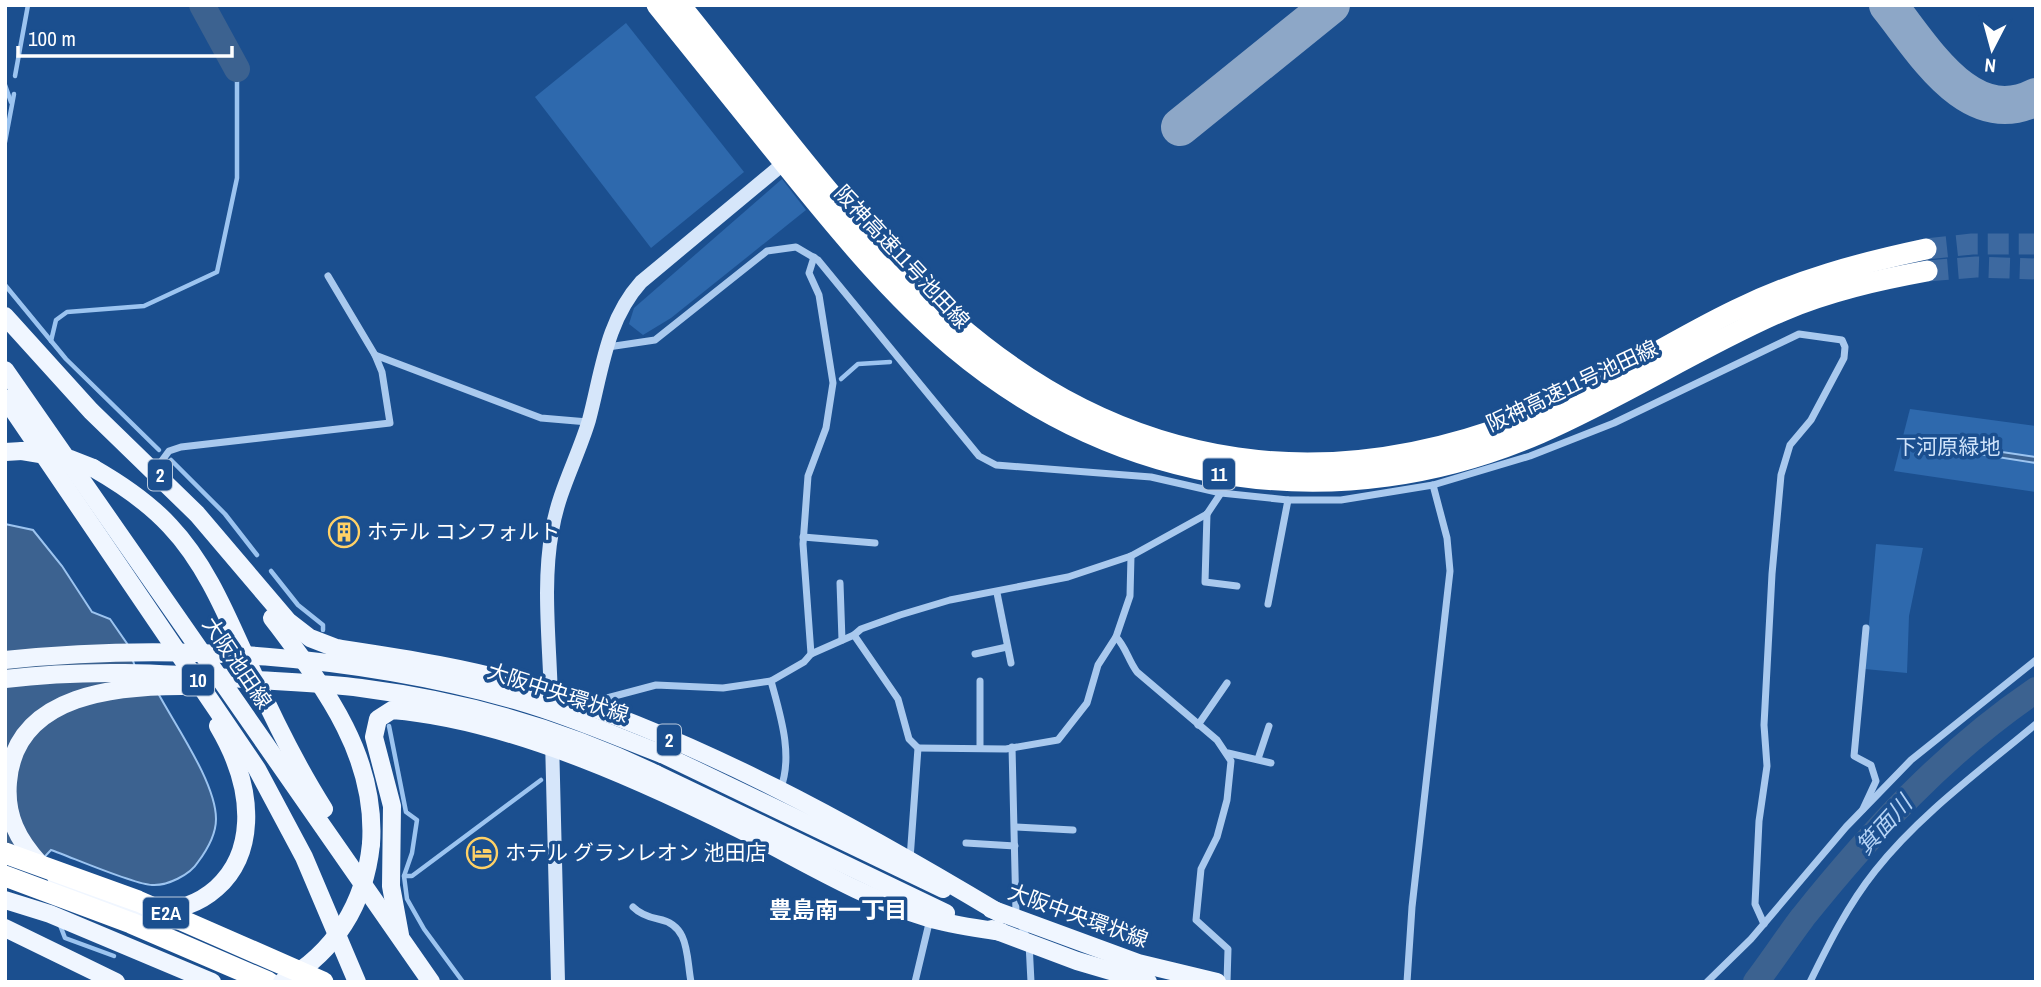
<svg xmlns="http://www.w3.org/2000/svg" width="2041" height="987" font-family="'Archivo Narrow','Noto Sans JP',sans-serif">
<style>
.green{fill:#2e69ad}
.water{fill:#3c6290;stroke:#9cc4f0;stroke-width:2}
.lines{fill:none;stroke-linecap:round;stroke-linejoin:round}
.stream{stroke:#9cc4f0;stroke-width:4.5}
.river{stroke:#3c6290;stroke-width:26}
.taxiway{stroke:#8da7c7;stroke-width:38}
.highway-tunnel{stroke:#3d69a0;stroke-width:21;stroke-dasharray:21 10;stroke-linecap:butt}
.street{stroke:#a9c9ee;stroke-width:7}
.secondary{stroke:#d6e6fa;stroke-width:14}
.primary{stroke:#f0f6ff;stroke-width:18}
.highway{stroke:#fff;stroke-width:21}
.primary-bridge{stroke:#f0f6ff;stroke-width:18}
.highway-bridge{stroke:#fff;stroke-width:21}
.labels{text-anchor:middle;stroke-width:7;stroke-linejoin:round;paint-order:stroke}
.shield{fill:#1b4f8f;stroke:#bbcadd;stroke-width:2}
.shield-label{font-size:19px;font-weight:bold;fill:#fff}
.street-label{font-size:21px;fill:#fff;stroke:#1b4f8f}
.park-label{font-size:21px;fill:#cfe3fa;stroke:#1b4f8f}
.poi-label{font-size:21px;fill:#fff;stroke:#1b4f8f;text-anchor:start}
.water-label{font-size:23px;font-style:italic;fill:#b5d3f5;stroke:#1b4f8f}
.neighbourhood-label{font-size:23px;font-weight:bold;fill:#fff;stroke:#1b4f8f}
</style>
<rect width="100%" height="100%" fill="#1b4f8f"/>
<g class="green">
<polygon points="626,23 744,172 651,248 535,97"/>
<polygon points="782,179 806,210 671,318 643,335 629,324 634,308"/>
<polygon points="1910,409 2036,426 2036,492 1894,471"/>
<polygon points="1876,544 1923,548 1909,616 1907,673 1865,669"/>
</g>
<g class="water">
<polygon points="1941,443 2036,457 2036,463 1940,448"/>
<path d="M 5,524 L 33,530 L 62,566 L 92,612 L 110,619 L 128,645 L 143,692 L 158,693 C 175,725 216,783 216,819 C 216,835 207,850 198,862 C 190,875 167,886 152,885 C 135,885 71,857 51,850 L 34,868 L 5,862 Z"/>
</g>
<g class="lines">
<g class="stream">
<polyline points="15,76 28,5"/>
<polyline points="5,85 11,102"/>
<polyline points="5,142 14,94"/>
<polyline points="5,285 66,359 159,450"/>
<polyline points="51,341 56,320 67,312 144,306 217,272 237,178 237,69"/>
<polyline points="841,379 858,364 890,362"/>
<polyline points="171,460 225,514 257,555"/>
<polyline points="271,571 298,605 323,625 323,630"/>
<polyline points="389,726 406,812 417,820 412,853 404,876 407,899 424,929 463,982"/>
<polyline points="404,876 412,876 541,780"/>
<polyline points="60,925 65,938 114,956"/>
</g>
<g class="river">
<polyline points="202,5 237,69"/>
<path d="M 1756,982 C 1772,961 1787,938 1803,917 C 1871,832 1946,751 2036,690"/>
</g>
<g class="taxiway">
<path d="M 1888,5 C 1923,48 1969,131 2036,97"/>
<polyline points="1180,127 1331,5"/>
</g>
<g class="highway-tunnel">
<polyline points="1926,249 1972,244 2036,244"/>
<polyline points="1927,271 1976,267 2036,269"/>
</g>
<g class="street">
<polyline points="328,276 375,355"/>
<polyline points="608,347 655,340 767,251 796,247 818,260 979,456 996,465 1151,477 1221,493 1288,500 1341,500 1433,485 1530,456 1614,423 1799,334 1842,340 1845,347 1844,358 1811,420 1790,445 1781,475 1772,574 1764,725 1767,766 1759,821 1755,904 1764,924"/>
<polyline points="155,470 169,451 181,447 390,423 382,372 375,355 541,418 588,422"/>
<polyline points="1207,514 1205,582 1237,586"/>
<polyline points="803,537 875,543"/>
<path d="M 1131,556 L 1130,596 L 1116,637 C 1126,647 1128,660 1137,672 L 1217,740 L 1231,761 L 1227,800 L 1217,837 L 1201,869 L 1196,920 L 1228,949 L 1227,982"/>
<polyline points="840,583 842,640"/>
<polyline points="997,593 1011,663"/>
<polyline points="1268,604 1288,500"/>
<polyline points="854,635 898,699 909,739 918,748 910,859"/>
<polyline points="811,654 803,544 808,476 826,428 833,383 819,295 809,273 814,257"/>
<polyline points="975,654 1007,647"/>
<path d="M 771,681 C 780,714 794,756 780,790"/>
<polyline points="601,711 607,698 656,685 723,688 771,681 804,662 811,654 854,635 861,629 900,615 950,600 1068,577 1131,556 1207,514 1221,493"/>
<polyline points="1198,725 1227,683"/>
<polyline points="1012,747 1016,913 1029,943 1031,982"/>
<polyline points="918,748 1006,749 1058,740 1087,703 1098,665 1116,637"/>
<polyline points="980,748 980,681"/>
<polyline points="1228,753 1271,763"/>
<polyline points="1258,759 1269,726"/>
<polyline points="1863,809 1876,781 1871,765 1854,756 1866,628"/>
<polyline points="1016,827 1073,830"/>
<polyline points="966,843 1015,846"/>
<path d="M 633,907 C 640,914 648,917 658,919 C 690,925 686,955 691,982"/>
<polyline points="915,982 930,919"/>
<polyline points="1407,982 1412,907 1450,571 1447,538 1433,485"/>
<polyline points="1707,982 1751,939 1846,827 1911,760 2036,660"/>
<path d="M 1810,982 C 1829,943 1848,905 1875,871 C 1919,815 1981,770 2036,724"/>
</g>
<g class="secondary">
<path d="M 551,701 C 550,645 542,586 552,531 C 558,492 578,457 589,420 C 602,371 606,321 641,282 L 790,158"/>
<polyline points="552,739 558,982"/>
</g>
<g class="primary">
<path d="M 5,316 L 91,411 L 197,514 L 288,621 L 310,638 L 336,648 C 402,658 470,668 534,688 C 698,739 854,826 1001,914"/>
<polyline points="5,370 431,982"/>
<polyline points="5,398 257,769 304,857 357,982"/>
<polyline points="5,452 22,451"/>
<path d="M 93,468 C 121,484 148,502 170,526 C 208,566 229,621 252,671 C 273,718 296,765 324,809"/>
<path d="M 272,618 C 323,686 377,754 371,844"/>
<polyline points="662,754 943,889"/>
<polyline points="656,774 946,913"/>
<path d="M 56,877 C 184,966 302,868 218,726"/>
<polyline points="5,900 50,914 212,982"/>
<polyline points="991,909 1138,963 1217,982"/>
<polyline points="5,928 116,982"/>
<polyline points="992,929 1077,961 1148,982"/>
<path d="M 400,935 L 391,886 L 392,806 L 374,737 L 378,719 L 392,710 C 514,720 656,787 765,842 C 818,870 870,900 928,918 C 951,925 977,928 1001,932"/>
</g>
<g class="highway">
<path d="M 680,5 C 835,196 974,419 1237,458 C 1335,472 1429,456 1520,421 C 1596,392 1663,345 1736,310 C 1797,280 1860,263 1926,249"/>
<polyline points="5,876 131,923 268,982"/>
</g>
<g class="primary-bridge">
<polyline points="22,451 70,459 93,468"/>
<path d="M 5,660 C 174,642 359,655 522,702 C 570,716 615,736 662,754"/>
<path d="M 5,679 C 85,669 164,673 244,679 C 283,682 322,683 361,688 C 463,701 563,729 656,774"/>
<path d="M 40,864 C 18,840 5,816 8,782 C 15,692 121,685 191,686"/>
<path d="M 282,982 C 335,953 365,903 371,844"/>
</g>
<g class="highway-bridge">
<path d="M 657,5 C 701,60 745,115 790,170 C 840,232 892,295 953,347 C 1120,488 1340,520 1540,433 C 1623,397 1699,347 1782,311 C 1829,291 1878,280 1927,271"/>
<polyline points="5,853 138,901 323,982"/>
</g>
</g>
<defs>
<g id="building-ring" transform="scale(1.575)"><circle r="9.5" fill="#1b4f8f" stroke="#ffd166" stroke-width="1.5"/><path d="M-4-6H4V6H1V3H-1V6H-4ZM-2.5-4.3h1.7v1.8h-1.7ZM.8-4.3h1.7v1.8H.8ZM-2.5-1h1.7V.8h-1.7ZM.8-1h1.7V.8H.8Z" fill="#ffd166"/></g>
<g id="hotel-ring" transform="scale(1.575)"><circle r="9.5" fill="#1b4f8f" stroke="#ffd166" stroke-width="1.5"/><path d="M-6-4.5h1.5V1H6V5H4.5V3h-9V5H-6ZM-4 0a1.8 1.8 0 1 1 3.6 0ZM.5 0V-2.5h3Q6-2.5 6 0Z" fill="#ffd166"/></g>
</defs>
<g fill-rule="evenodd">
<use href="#building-ring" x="344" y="532"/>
<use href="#hotel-ring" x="482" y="853"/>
</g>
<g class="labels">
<g class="shield">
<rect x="1203" y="458.5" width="32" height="31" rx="5"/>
<rect x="148" y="459.5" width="24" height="31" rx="5"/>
<rect x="182" y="664.5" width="32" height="31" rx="5"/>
<rect x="657" y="724.5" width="24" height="31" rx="5"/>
<rect x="143" y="897.5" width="46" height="31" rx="5"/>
</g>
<g class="shield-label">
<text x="1219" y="481">11</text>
<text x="160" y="482">2</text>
<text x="198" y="687">10</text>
<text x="669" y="747">2</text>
<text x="166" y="920">E2A</text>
</g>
<g class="street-label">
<text transform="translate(902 257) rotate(47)" y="7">阪神高速11号池田線</text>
<text transform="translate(1572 386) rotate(-25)" y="7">阪神高速11号池田線</text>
<text transform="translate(237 663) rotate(56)" y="7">大阪池田線</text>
<text transform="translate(558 693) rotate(18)" y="7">大阪中央環状線</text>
<text transform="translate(1078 916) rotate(20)" y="7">大阪中央環状線</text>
</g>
<g class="park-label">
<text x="1948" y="454">下河原緑地</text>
</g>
<g class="poi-label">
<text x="367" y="539">ホテル コンフォルト</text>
<text x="505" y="860">ホテル グランレオン 池田店</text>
</g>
<g class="water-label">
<text transform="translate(1884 825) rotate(-48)" y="8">箕面川</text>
</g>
<g class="neighbourhood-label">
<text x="838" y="918">豊島南一丁目</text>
</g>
</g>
<rect width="2041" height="987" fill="none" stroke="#ffffff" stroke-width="14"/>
<g transform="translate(1992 49) rotate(186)" stroke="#1b4f8f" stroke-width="5" paint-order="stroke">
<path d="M0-5L12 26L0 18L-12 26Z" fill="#ffffff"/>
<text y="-10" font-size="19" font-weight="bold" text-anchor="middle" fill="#ffffff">N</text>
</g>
<path d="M18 46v10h214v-10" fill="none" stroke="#ffffff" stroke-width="3.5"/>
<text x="28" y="46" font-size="21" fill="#ffffff" stroke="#1b4f8f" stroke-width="5" paint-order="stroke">100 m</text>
</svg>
